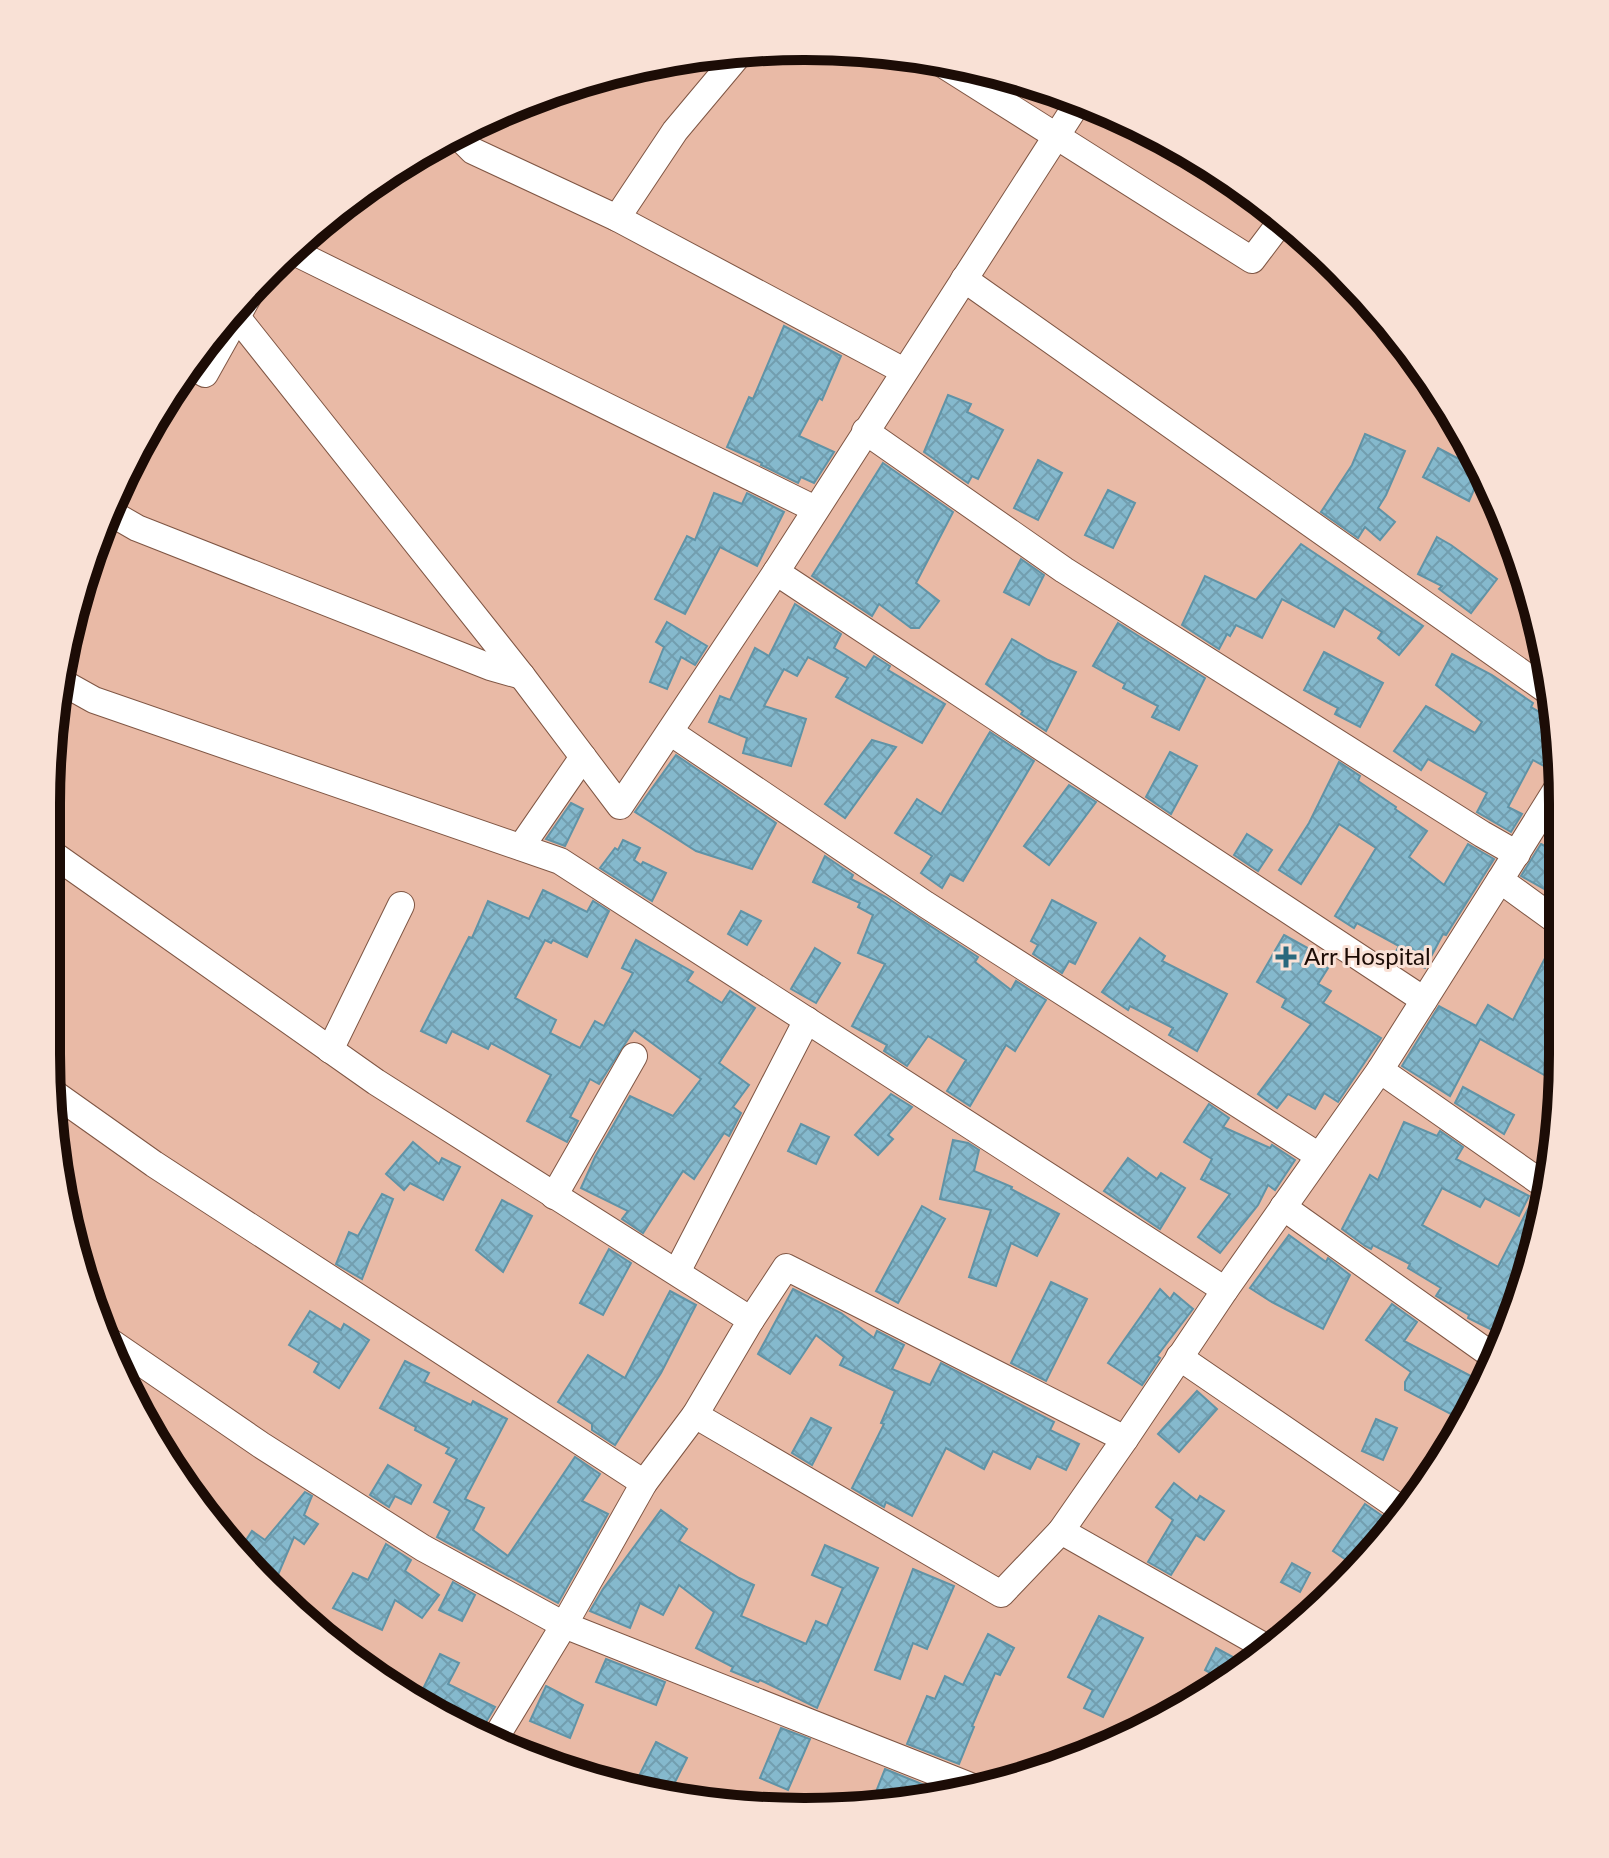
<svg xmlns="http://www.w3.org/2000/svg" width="1609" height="1858" font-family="Lato,sans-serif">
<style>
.building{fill:url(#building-cross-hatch);stroke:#6093a6;stroke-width:2}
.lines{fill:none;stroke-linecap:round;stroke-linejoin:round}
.minor-casing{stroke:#7f5644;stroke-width:28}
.minor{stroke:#fff;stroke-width:26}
.poi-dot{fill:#29687d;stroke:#f9e1d6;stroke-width:3}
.labels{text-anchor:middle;stroke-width:6;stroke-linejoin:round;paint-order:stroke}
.poi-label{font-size:24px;fill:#1c0c06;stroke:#f9e1d6;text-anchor:start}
.rim{fill:none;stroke:#1c0c06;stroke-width:10}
</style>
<defs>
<pattern id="building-cross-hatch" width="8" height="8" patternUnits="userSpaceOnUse" patternTransform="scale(2)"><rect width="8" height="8" fill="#85b9cd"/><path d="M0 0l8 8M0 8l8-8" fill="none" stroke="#729eaf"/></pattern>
</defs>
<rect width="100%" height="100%" fill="#e9baa6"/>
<g class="building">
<polygon points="784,326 841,356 822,400 819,398 799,436 834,452 814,483 801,477 798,483 761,465 762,463 727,447 749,397 753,399"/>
<polygon points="948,395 971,404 967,412 1003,430 978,479 972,476 968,483 924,452"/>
<polygon points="1365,434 1405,451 1386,495 1378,508 1395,522 1380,540 1365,527 1358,538 1321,512 1352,465"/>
<polygon points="1438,448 1482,471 1469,501 1423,477"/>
<polygon points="1038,460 1062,473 1038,520 1014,508"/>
<polygon points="883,463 953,512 916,583 939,601 919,628 911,628 879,604 872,616 812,576"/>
<polygon points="1108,490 1135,503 1113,548 1085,535"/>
<polygon points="714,493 742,504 747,493 784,512 757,566 720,547 685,614 655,599 687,536 695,540"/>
<polygon points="1437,537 1451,545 1497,579 1471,613 1439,589 1442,586 1418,574"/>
<polygon points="1301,544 1423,626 1399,655 1378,638 1382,632 1344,608 1334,627 1282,599 1262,638 1236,625 1230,636 1227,634 1219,649 1182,625 1205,576 1256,600"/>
<polygon points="1021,559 1044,575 1029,605 1004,592"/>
<polygon points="795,604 841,634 834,648 866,668 874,656 890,666 888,670 945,704 922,743 836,697 848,678 808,657 797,676 784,669 764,706 806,719 791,766 743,753 747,738 709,722 720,696 730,700 755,648 769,656"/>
<polygon points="667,622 707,646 695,665 681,657 667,689 650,682 664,647 656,642"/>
<polygon points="1118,623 1205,678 1179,730 1152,717 1158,706 1123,688 1125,684 1093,666"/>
<polygon points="1012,639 1048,660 1076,672 1046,731 1021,714 1023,711 986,684"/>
<polygon points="1324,652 1383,683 1360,727 1335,714 1338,708 1304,690"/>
<polygon points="1452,654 1492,675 1533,703 1531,707 1555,721 1561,766 1551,770 1533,760 1508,807 1522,814 1511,832 1477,812 1487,793 1428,759 1421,770 1394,751 1426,706 1475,733 1482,722 1436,685"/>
<polygon points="990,732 1034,761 963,881 950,874 942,888 921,873 932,856 895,833 917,799 941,814"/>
<polygon points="872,740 896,747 845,818 825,804"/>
<polygon points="1170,752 1197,766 1171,814 1146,797"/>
<polygon points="676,755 776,823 752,869 696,851 635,812"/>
<polygon points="1339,762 1360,776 1358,781 1396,807 1395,809 1427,831 1409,857 1444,885 1468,844 1494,859 1446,935 1443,934 1425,968 1395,953 1399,946 1357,923 1354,928 1335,916 1376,848 1339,824 1301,884 1279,870 1309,823"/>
<polygon points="1069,785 1096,802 1049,865 1024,846"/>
<polygon points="571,803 583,809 565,846 546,839"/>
<polygon points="1247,834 1272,850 1258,871 1234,855"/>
<polygon points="623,840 640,848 634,860 641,865 643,862 666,873 652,901 600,868 615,848 618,850"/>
<polygon points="1541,844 1562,855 1562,899 1521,876"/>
<polygon points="825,856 853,875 851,879 886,897 978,957 975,962 1011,990 1016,981 1046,1000 1015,1051 1006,1045 970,1106 947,1091 966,1060 928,1036 907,1066 884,1051 887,1045 852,1026 885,964 858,953 873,915 858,907 860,903 813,882"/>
<polygon points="543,890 587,912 593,901 609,911 587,957 553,940 551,943 545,940 515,998 556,1020 550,1033 580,1048 595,1021 604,1026 633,973 622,968 636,940 693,972 687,981 722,1003 730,991 755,1008 719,1063 749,1085 733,1107 741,1113 729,1136 724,1133 694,1179 683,1171 643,1233 622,1219 628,1211 581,1188 595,1157 630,1096 673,1116 701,1079 634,1030 599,1084 590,1079 570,1117 578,1121 567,1142 527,1121 551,1075 491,1043 488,1049 452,1031 446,1043 421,1031 469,937 472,938 488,901 529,919"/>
<polygon points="1052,900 1096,923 1075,964 1069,961 1062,973 1033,954 1038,945 1031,941"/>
<polygon points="741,911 761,921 747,945 728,934"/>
<polygon points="1284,935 1315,952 1311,958 1328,968 1318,984 1331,991 1323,1003 1381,1038 1338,1102 1324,1093 1315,1109 1288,1094 1277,1108 1258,1094 1311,1024 1282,1007 1286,999 1257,982"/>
<polygon points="1140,938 1165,956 1162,961 1227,994 1197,1051 1169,1035 1173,1028 1130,1006 1128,1010 1102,992"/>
<polygon points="1555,939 1562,941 1563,1054 1562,1063 1553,1080 1480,1039 1450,1096 1402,1066 1439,1006 1476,1026 1488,1005 1513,1020"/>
<polygon points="815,948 840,963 816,1003 791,989"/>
<polygon points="1463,1087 1514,1115 1504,1134 1455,1103"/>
<polygon points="891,1094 912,1107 888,1135 893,1139 878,1155 855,1135"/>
<polygon points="1209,1104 1229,1118 1223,1127 1270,1148 1272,1145 1295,1160 1275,1190 1268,1185 1258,1205 1220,1253 1198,1237 1230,1194 1201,1179 1212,1159 1184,1142"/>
<polygon points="1404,1122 1437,1136 1440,1131 1463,1147 1456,1159 1529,1196 1519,1216 1485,1198 1480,1207 1442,1188 1422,1225 1498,1267 1529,1207 1544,1215 1528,1270 1496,1332 1468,1318 1469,1315 1436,1296 1441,1288 1408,1268 1410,1264 1373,1245 1371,1249 1365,1246 1342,1229 1370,1175 1378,1180"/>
<polygon points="801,1124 829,1137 816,1164 788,1151"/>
<polygon points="953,1140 968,1143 979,1150 974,1171 1012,1187 1011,1189 1059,1214 1037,1256 1011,1243 996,1286 969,1277 991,1210 940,1199"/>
<polygon points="413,1142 439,1164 442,1158 460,1167 443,1200 410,1183 404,1190 386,1174"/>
<polygon points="1128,1158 1157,1179 1161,1173 1185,1188 1160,1229 1104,1191"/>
<polygon points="382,1194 393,1199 362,1279 336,1264 349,1232 358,1236"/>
<polygon points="502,1200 532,1216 503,1272 476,1250"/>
<polygon points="922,1206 945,1219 898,1303 876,1291"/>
<polygon points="1289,1235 1326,1262 1328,1258 1350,1275 1323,1329 1270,1301 1250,1288"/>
<polygon points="609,1249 631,1263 603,1315 580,1303"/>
<polygon points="1051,1282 1087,1299 1046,1381 1011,1363"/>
<polygon points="793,1289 841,1313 874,1338 877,1331 904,1345 892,1369 930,1385 941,1363 1054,1422 1050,1430 1079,1444 1066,1470 1037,1456 1030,1469 993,1451 984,1469 946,1448 912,1516 886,1502 884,1507 852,1488 884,1424 881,1423 895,1391 840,1365 844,1357 816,1335 790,1374 758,1354"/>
<polygon points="1160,1289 1170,1299 1174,1293 1193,1309 1157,1356 1160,1358 1142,1385 1108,1363"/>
<polygon points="670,1291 696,1305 661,1373 615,1445 592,1430 592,1424 558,1402 588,1355 625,1378"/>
<polygon points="1392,1304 1417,1322 1404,1341 1484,1383 1464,1421 1405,1390 1405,1382 1411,1372 1366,1340"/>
<polygon points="310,1311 341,1330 344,1324 369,1340 339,1388 314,1372 319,1363 289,1345"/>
<polygon points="405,1361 429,1373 424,1382 471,1405 473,1401 507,1419 465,1499 484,1508 473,1530 508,1556 575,1457 600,1474 582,1501 608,1514 558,1603 437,1537 450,1511 434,1502 457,1459 446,1453 449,1448 415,1430 416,1427 380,1408"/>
<polygon points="1197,1391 1217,1409 1179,1452 1158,1434"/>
<polygon points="811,1418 831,1428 812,1465 792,1453"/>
<polygon points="1376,1419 1397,1428 1383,1460 1362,1451"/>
<polygon points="388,1465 421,1485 411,1504 395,1496 389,1507 370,1495"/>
<polygon points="1174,1483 1197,1501 1200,1496 1224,1511 1204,1540 1196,1535 1171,1575 1148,1562 1173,1520 1156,1507"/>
<polygon points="305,1492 312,1496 304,1515 318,1524 304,1544 294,1537 272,1589 236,1555 252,1531 265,1540"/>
<polygon points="1365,1504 1391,1522 1355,1566 1333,1551"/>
<polygon points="661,1510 687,1529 679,1541 739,1578 754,1585 741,1616 806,1644 816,1621 827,1626 843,1588 812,1575 825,1545 878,1568 817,1708 760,1680 758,1682 731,1671 733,1667 696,1648 714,1612 679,1585 663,1615 640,1603 630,1628 590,1611 603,1589"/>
<polygon points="386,1544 411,1560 405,1571 439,1595 422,1618 395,1600 382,1630 333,1608 353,1573 368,1580"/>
<polygon points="1292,1563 1310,1573 1300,1592 1281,1582"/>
<polygon points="913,1569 954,1586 927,1649 913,1643 900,1679 875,1670"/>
<polygon points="453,1582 475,1595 462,1621 439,1610"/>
<polygon points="1099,1616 1143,1638 1103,1717 1084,1708 1093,1690 1068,1677"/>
<polygon points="988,1634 1014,1648 1000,1675 995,1673 972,1726 974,1727 959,1764 907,1744 927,1696 935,1699 945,1676 963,1685"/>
<polygon points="1216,1648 1248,1665 1225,1681 1205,1670"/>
<polygon points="440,1654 459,1663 448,1684 495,1707 479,1734 418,1699"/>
<polygon points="606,1659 665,1682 656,1705 596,1682"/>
<polygon points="546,1686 583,1705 570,1738 530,1721"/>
<polygon points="781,1728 810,1739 788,1790 760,1778"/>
<polygon points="656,1742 687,1758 667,1798 632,1790"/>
<polygon points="885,1769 944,1793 870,1807"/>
</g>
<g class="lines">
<g class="minor-casing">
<g id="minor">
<polyline points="939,62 1252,260 1283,219"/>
<polyline points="456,134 473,151 617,218 904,371"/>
<polyline points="617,218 675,131 742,51"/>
<polyline points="290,250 815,509"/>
<polyline points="964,279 1549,692"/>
<polyline points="237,317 522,676 620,806 776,572 1079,101"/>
<polyline points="189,365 205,374 252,290"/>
<polyline points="865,431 1064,570 1482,834 1517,854"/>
<polyline points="111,513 137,528 490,667 522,676"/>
<polyline points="776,572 1424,1000"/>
<polyline points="60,681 94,700 560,861 1225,1290"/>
<polyline points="670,732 925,904 1319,1156"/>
<polyline points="1561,782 1500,880 1562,925"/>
<polyline points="521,847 583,757"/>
<polyline points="50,852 376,1082 751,1320 695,1415 644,1483 564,1625 493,1742"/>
<polyline points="330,1050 401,905"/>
<polyline points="1380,1070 1550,1189"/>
<polyline points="51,1091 154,1164 644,1483"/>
<polyline points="554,1196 634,1056"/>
<polyline points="1283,1207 1497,1359"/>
<polyline points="677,1272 807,1020"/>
<polyline points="751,1320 786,1267 1125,1439"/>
<polyline points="105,1338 261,1445 423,1548 564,1625 973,1787"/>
<polyline points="1179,1357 1404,1511"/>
<polyline points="695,1415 1001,1594 1061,1531 1125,1439 1225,1290 1380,1070 1500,880"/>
<polyline points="1061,1531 1269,1649"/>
</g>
</g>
<use href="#minor" class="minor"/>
</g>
<path class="poi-dot" d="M1282 945h8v8h8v8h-8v8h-8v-8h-8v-8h8z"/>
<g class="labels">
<g class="poi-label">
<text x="1304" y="965">Arr Hospital</text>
</g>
</g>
<path d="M0 0H1609V1858H0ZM804 60H805A744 744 0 0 1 1549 804V1054A744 744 0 0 1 805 1798H804A744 744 0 0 1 60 1054V804A744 744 0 0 1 804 60Z" fill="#f9e1d6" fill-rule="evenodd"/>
<path class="rim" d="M804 60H805A744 744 0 0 1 1549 804V1054A744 744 0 0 1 805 1798H804A744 744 0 0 1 60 1054V804A744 744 0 0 1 804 60Z"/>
</svg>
